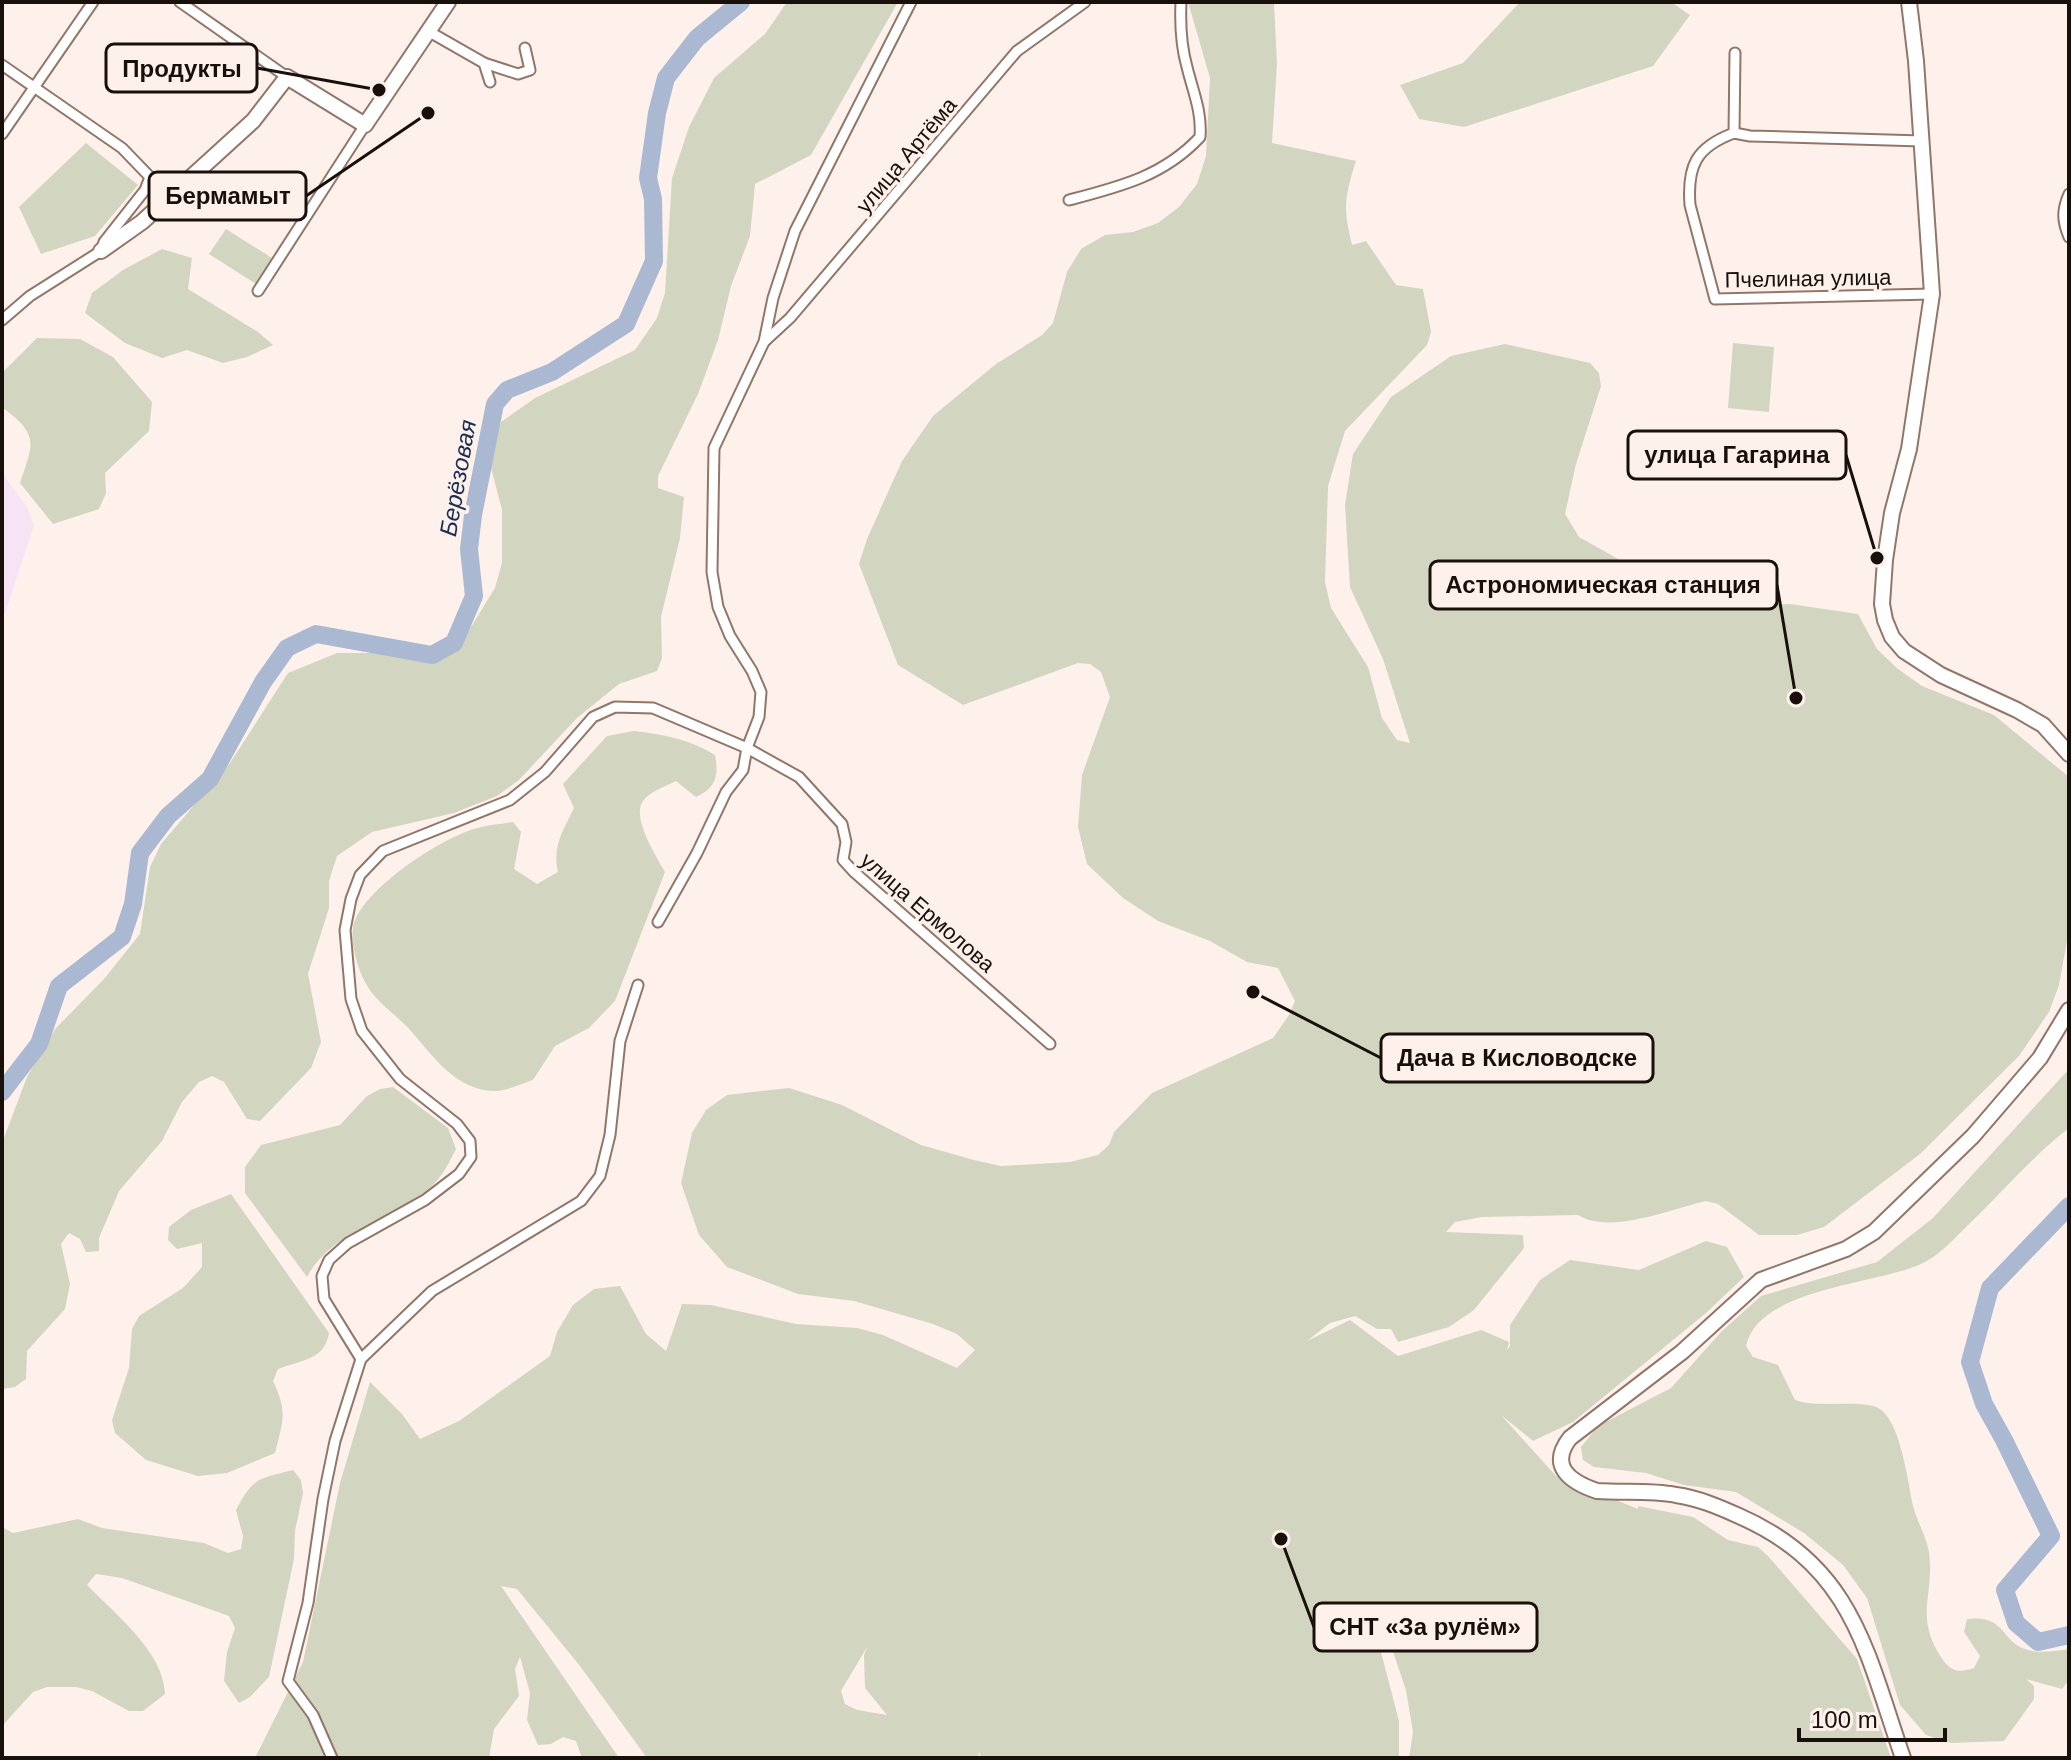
<svg xmlns="http://www.w3.org/2000/svg" width="2071" height="1760" font-family="Helvetica,sans-serif">
<style>
.industrial{fill:#f6e4f5}
.green{fill:#d2d5c0;fill-rule:evenodd}
.lines{fill:none;stroke-linecap:round;stroke-linejoin:round}
.river{stroke:#aab8d2;stroke-width:18}
.street-casing{stroke:#917669;stroke-width:13}
.secondary-casing{stroke:#917669;stroke-width:18}
.street{stroke:#fff;stroke-width:9}
.secondary{stroke:#fff;stroke-width:14}
.labels{text-anchor:middle;stroke-width:7;stroke-linejoin:round;paint-order:stroke}
.street-label{font-size:22px;fill:#1a100b;stroke:#fef1ec}
.water-label{font-size:24px;font-style:italic;fill:#1a2d52;stroke:#fef1ec}
.leader{fill:none;stroke:#1a100b;stroke-width:3}
.callout-dot{fill:#1a100b;stroke:#fef1ec;stroke-width:3}
.callout{fill:#fef1ec;stroke:#1a100b;stroke-width:3}
.callout-label{font-size:24px;text-anchor:middle;font-weight:bold;fill:#1a100b}
</style>
<rect width="100%" height="100%" fill="#fef1ec"/>
<polygon class="industrial" points="2,473 27,507 34,525 5,614 2,612"/>
<g class="green">
<polygon points="787,2 898,2 811,155 755,184 750,236 731,286 718,340 698,394 658,476 658,488 684,497 680,538 661,617 662,658 657,671 619,684 577,718 519,780 497,796 454,813 372,832 337,856 329,881 329,908 308,974 321,1042 311,1068 260,1121 247,1119 224,1082 212,1076 199,1082 182,1102 162,1141 119,1191 99,1238 99,1251 86,1252 80,1239 69,1233 61,1244 70,1284 65,1309 27,1351 26,1379 15,1387 2,1389 2,1143 27,1077 56,1028 104,979 140,934 150,867 161,844 230,763 288,673 337,653 377,653 427,662 451,654 460,645 495,588 502,563 502,510 489,460 501,422 535,398 635,350 657,318 665,293 672,178 689,127 714,78 765,34"/>
<path d="M 1188,2 L 1274,2 L 1277,64 L 1272,143 L 1356,161 C 1344,199 1343,207 1352,245 L 1366,241 L 1396,285 L 1423,289 L 1431,332 L 1427,345 L 1345,431 L 1328,486 L 1325,582 L 1331,608 L 1368,667 L 1382,718 L 1397,740 L 1410,743 L 1383,659 L 1350,587 L 1345,505 L 1353,454 L 1391,397 L 1451,356 L 1505,344 L 1590,363 L 1599,373 L 1601,386 L 1576,464 L 1565,514 L 1579,537 L 1627,564 L 1653,565 L 1665,572 L 1680,594 L 1692,600 L 1732,607 L 1790,604 L 1858,614 L 1877,649 L 1898,669 L 1922,686 L 1994,715 L 2069,777 L 2069,930 L 2059,985 L 2049,1012 L 2019,1056 L 1920,1154 L 1824,1227 L 1797,1235 L 1759,1235 L 1718,1204 L 1706,1201 C 1671,1209 1610,1235 1578,1215 L 1482,1217 L 1455,1222 L 1446,1232 L 1523,1235 L 1524,1248 L 1474,1310 L 1449,1327 L 1398,1342 L 1391,1329 L 1377,1329 L 1355,1316 L 1330,1323 L 1307,1341 L 1350,1320 L 1398,1356 L 1481,1330 L 1509,1342 L 1507,1350 L 1510,1346 L 1510,1325 L 1540,1280 L 1570,1260 L 1639,1270 L 1706,1241 L 1727,1247 L 1744,1277 L 1706,1313 L 1573,1422 L 1533,1441 L 1501,1415 L 1556,1476 L 1638,1509 L 1638,1506 L 1693,1517 L 1728,1540 L 1758,1547 L 1769,1557 L 1857,1659 L 1891,1758 L 1409,1758 L 1413,1732 L 1406,1690 L 1383,1622 L 1376,1633 L 1399,1721 L 1399,1758 L 981,1758 L 979,1752 L 978,1758 L 647,1758 L 580,1666 L 517,1589 L 501,1586 L 619,1758 L 582,1758 L 576,1741 L 563,1737 L 551,1744 L 538,1745 L 527,1720 L 530,1693 L 520,1657 L 515,1669 L 519,1696 L 494,1729 L 489,1758 L 255,1758 L 303,1662 L 340,1483 L 370,1382 L 402,1414 L 420,1439 L 459,1421 L 550,1356 L 557,1332 L 573,1305 L 594,1289 L 620,1286 L 646,1334 L 666,1351 L 682,1304 L 711,1305 L 796,1324 L 857,1328 L 883,1335 L 957,1368 L 975,1350 L 957,1334 L 933,1324 L 854,1301 L 798,1294 L 727,1267 L 699,1235 L 681,1183 L 692,1133 L 706,1110 L 727,1095 L 789,1088 L 842,1105 L 921,1145 L 974,1160 L 1001,1166 L 1070,1162 L 1098,1155 L 1109,1145 L 1114,1132 L 1152,1093 L 1273,1038 L 1289,1015 L 1295,1001 L 1278,968 L 1247,962 L 1210,941 L 1158,921 L 1123,898 L 1087,864 L 1078,827 L 1082,775 L 1110,697 L 1101,672 L 1090,664 L 1078,663 L 963,705 L 898,665 L 859,564 L 867,539 L 902,461 L 933,416 L 996,364 L 1042,335 L 1053,323 L 1067,272 L 1081,249 L 1105,235 L 1133,232 L 1158,223 L 1179,207 L 1197,184 L 1206,156 L 1210,78 ZM 867,1647 L 864,1655 L 865,1688 L 887,1715 L 857,1710 L 845,1704 L 841,1691 Z"/>
<polygon points="1520,2 1671,2 1690,15 1653,66 1464,127 1419,119 1400,85 1463,63"/>
<polygon points="86,143 138,185 95,236 41,254 19,207"/>
<polygon points="226,229 272,258 256,284 209,254"/>
<polygon points="162,249 192,258 188,289 258,332 273,345 247,357 223,363 187,350 162,358 125,343 85,313 92,293 123,270"/>
<path d="M 37,338 L 80,339 L 113,357 L 152,402 L 149,431 L 105,473 L 106,493 L 99,509 L 53,524 L 20,483 C 34,442 39,435 2,407 L 2,373 Z"/>
<polygon points="1733,343 1774,347 1769,412 1728,408"/>
<path d="M 634,731 C 663,734 691,740 715,755 C 719,776 716,788 696,797 L 676,781 C 666,786 649,792 643,801 C 631,817 656,856 665,872 L 615,1001 L 589,1028 L 555,1046 L 533,1080 C 521,1084 504,1092 492,1091 C 455,1089 433,1056 411,1031 C 397,1015 375,1002 365,982 C 357,967 347,934 356,918 C 372,884 441,838 477,828 C 488,825 501,824 513,822 L 521,832 L 514,869 L 537,884 L 558,872 C 552,846 563,831 574,808 L 563,784 L 607,736 Z"/>
<path d="M 2069,1069 L 2069,1128 C 2030,1158 1999,1196 1963,1230 C 1951,1242 1937,1257 1921,1264 C 1874,1285 1759,1288 1746,1346 L 1753,1357 L 1778,1365 L 1795,1400 C 1819,1409 1863,1398 1880,1409 C 1901,1423 1908,1483 1913,1506 C 1917,1522 1927,1537 1929,1553 C 1935,1595 1913,1617 1943,1660 C 1952,1672 1960,1673 1974,1668 L 1980,1656 L 1964,1632 L 1967,1619 C 2005,1614 2001,1641 2025,1649 C 2038,1654 2056,1651 2069,1649 L 2069,1680 L 2062,1689 L 2026,1679 L 2034,1686 L 2034,1699 L 2004,1741 L 1951,1743 L 1926,1735 L 1900,1705 L 1867,1598 L 1843,1565 L 1804,1533 L 1736,1492 L 1684,1485 L 1646,1473 L 1594,1467 L 1583,1460 L 1581,1447 L 1598,1426 L 1671,1388 L 1721,1332 L 1761,1296 L 1877,1262 L 1933,1218 Z"/>
<path d="M 393,1087 L 448,1128 L 456,1149 C 448,1165 441,1179 427,1190 C 391,1221 331,1231 307,1277 L 245,1193 L 245,1167 L 261,1145 L 340,1125 L 367,1096 L 380,1089 Z"/>
<path d="M 231,1194 L 329,1333 C 325,1360 301,1360 278,1369 L 273,1381 C 288,1413 283,1420 275,1453 L 227,1473 L 198,1476 L 146,1460 L 115,1433 L 112,1420 L 129,1368 L 132,1329 L 139,1316 L 183,1288 L 202,1267 L 202,1243 L 177,1249 L 168,1240 L 169,1227 L 191,1210 Z"/>
<path d="M 293,1470 L 301,1480 L 303,1493 L 295,1531 L 294,1559 L 269,1677 L 250,1697 L 239,1703 L 224,1681 L 227,1652 L 235,1628 L 229,1616 L 122,1578 L 96,1574 L 87,1585 C 115,1614 164,1652 165,1694 L 143,1711 L 129,1711 L 92,1691 L 76,1687 L 47,1687 L 33,1692 L 2,1726 L 2,1527 L 13,1533 L 78,1519 L 102,1528 L 204,1543 L 228,1553 L 241,1549 L 243,1536 L 236,1510 C 253,1477 258,1479 293,1470 Z"/>
</g>
<g class="lines">
<g class="river">
<polyline points="2,1092 39,1044 59,986 122,937 133,904 140,853 168,816 210,779 263,682 287,648 316,634 432,655 454,643 474,596 469,549 473,515 495,404 507,390 552,372 626,324 654,261 653,199 648,178 657,113 666,78 697,38 741,2"/>
<polyline points="2069,1206 1990,1288 1970,1362 1984,1404 2004,1440 2051,1536 2005,1590 2016,1623 2038,1642 2069,1635"/>
</g>
<g class="street-casing">
<g id="street">
<polyline points="180,2 287,77"/>
<polyline points="428,31 484,63 490,82"/>
<path d="M 1735,53 L 1734,133 C 1696,147 1687,166 1690,205 L 1715,299 L 1932,294"/>
<polyline points="484,63 518,74 530,70 525,48"/>
<polyline points="2,65 122,148 150,177 145,190 104,242 101,251 30,296 2,320"/>
<polyline points="1734,133 1750,136 1922,141"/>
<polyline points="2,134 93,2"/>
<path d="M 2069,194 C 2062,210 2062,220 2069,237"/>
<path d="M 1069,200 C 1119,187 1164,176 1200,137 C 1202,111 1193,92 1187,67 C 1181,46 1180,24 1181,2"/>
<polyline points="258,291 365,125"/>
<polyline points="764,342 790,318 1017,51 1085,2"/>
<polyline points="658,922 697,853 726,792 743,770 747,748 759,717 761,692 752,671 730,636 718,607 712,572 714,448 764,342 773,298 795,231 911,2"/>
<polyline points="361,1359 324,1299 322,1276 329,1260 348,1243 425,1200 459,1174 471,1157 470,1141 457,1124 400,1079 362,1031 351,999 345,930 351,899 360,875 383,851 510,800 545,772 593,717 615,707 653,708 747,748 799,777 842,824 846,842 843,860 853,871 1050,1044"/>
<polyline points="332,1758 313,1715 288,1681 308,1603 323,1499 335,1441 361,1359 432,1291 581,1201 600,1176 610,1135 620,1041 638,985"/>
</g>
</g>
<g class="secondary-casing">
<g id="secondary">
<polyline points="1909,2 1916,61 1932,294 1909,449 1892,513 1885,560 1882,604 1885,620 1892,637 1904,651 1941,675 2017,710 2043,725 2069,754"/>
<polyline points="101,251 142,222 253,121 287,77 365,125 448,2"/>
<path d="M 1903,1758 C 1866,1651 1853,1566 1739,1516 C 1719,1507 1698,1498 1676,1495 C 1650,1490 1623,1493 1597,1491 C 1570,1482 1548,1466 1570,1438 L 1682,1352 L 1761,1280 L 1846,1249 L 1874,1232 L 1973,1136 L 2040,1058 L 2069,1010"/>
</g>
</g>
<use href="#street" class="street"/>
<use href="#secondary" class="secondary"/>
</g>
<g class="labels">
<g class="street-label">
<text transform="translate(906 155) rotate(-50)" y="8">улица Артёма</text>
<text transform="translate(1808 278) rotate(-1)" y="8">Пчелиная улица</text>
<text transform="translate(928 912) rotate(41)" y="8">улица Ермолова</text>
</g>
<g class="water-label">
<text transform="translate(458 478) rotate(-80)" y="8">Берёзовая</text>
</g>
</g>
<path class="leader" d="M379 90L257 68M428 113L306 196M1877 558L1846 455M1796 698L1777 585M1253 992L1381 1058M1281 1539L1314 1627"/>
<g class="callout-dot">
<circle cx="379" cy="90" r="8"/>
<circle cx="428" cy="113" r="8"/>
<circle cx="1877" cy="558" r="8"/>
<circle cx="1796" cy="698" r="8"/>
<circle cx="1253" cy="992" r="8"/>
<circle cx="1281" cy="1539" r="8"/>
</g>
<g class="callout">
<rect x="106" y="44" width="151" height="48" rx="8"/>
<rect x="149" y="172" width="157" height="48" rx="8"/>
<rect x="1628" y="431" width="218" height="48" rx="8"/>
<rect x="1430" y="561" width="347" height="48" rx="8"/>
<rect x="1381" y="1034" width="272" height="48" rx="8"/>
<rect x="1314" y="1603" width="223" height="48" rx="8"/>
</g>
<g class="callout-label">
<text x="182" y="77">Продукты</text>
<text x="228" y="204">Бермамыт</text>
<text x="1737" y="463">улица Гагарина</text>
<text x="1603" y="593">Астрономическая станция</text>
<text x="1517" y="1066">Дача в Кисловодске</text>
<text x="1425" y="1635">СНТ «За рулём»</text>
</g>
<rect width="2071" height="1760" fill="none" stroke="#1a100b" stroke-width="8"/>
<path d="M1799 1728v12h146v-12" fill="none" stroke="#1a100b" stroke-width="4"/>
<text x="1811" y="1728" font-size="24" fill="#1a100b" stroke="#fef1ec" stroke-width="6" paint-order="stroke">100 m</text>
</svg>
